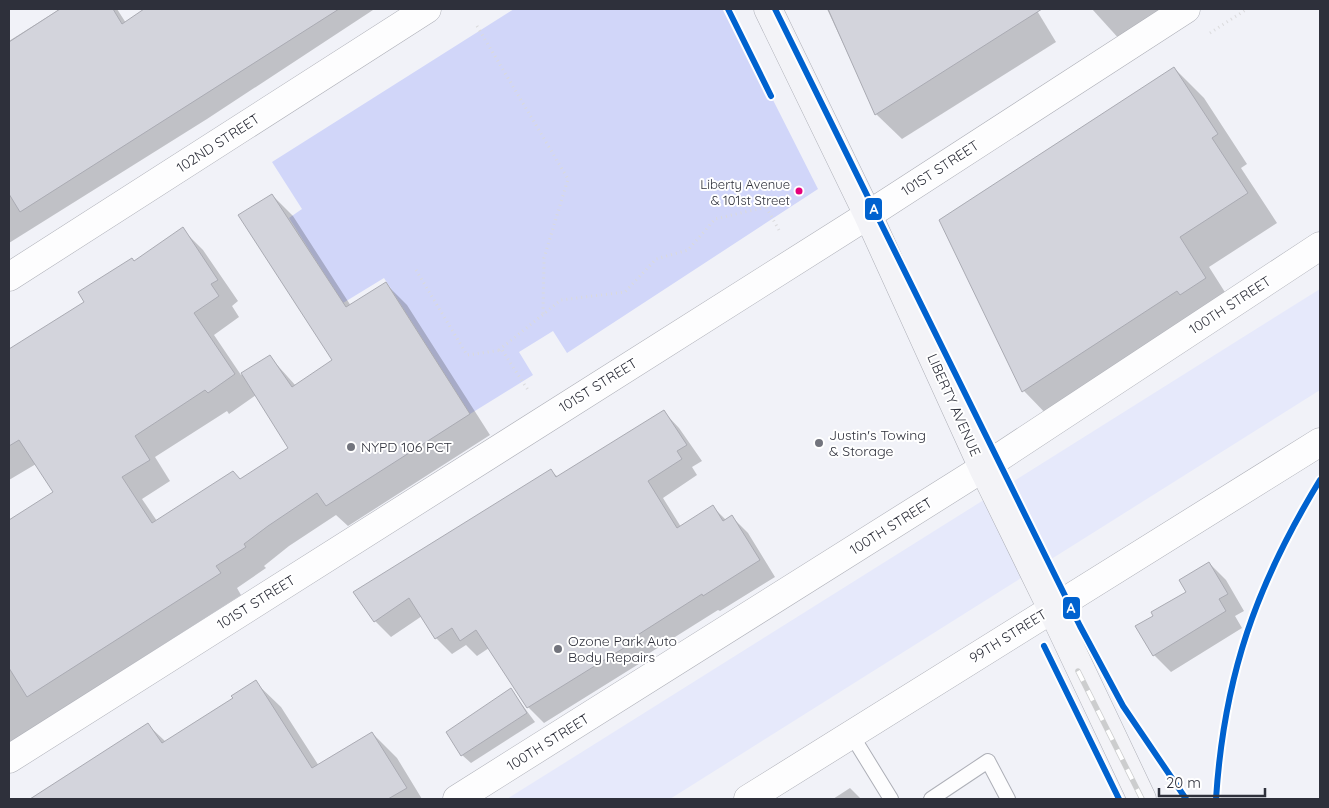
<svg xmlns="http://www.w3.org/2000/svg" width="1329" height="808" font-family="Quicksand,sans-serif">
<style>
.built{fill:#e6e9fb}
.green{fill:#d1d6f9}
.shadow{fill:#0003;fill-rule:evenodd}
.building{fill:#d3d4dc;stroke:#aaabb3}
.lines{fill:none;stroke-linecap:round;stroke-linejoin:round}
.lane-casing{stroke:#adafb7;stroke-width:16}
.street-casing{stroke:#adafb7;stroke-width:29}
.secondary-casing{stroke:#adafb7;stroke-width:29}
.path{stroke:#dadadc;stroke-width:3;stroke-dasharray:1 4;stroke-linecap:butt}
.lane{stroke:#fdfdfe;stroke-width:14}
.street{stroke:#fdfdfe;stroke-width:28}
.secondary{stroke:#f3f3f7;stroke-width:28}
.rail-casing{stroke:#cccdce;stroke-width:5.5}
.rail{stroke:#fff;stroke-width:4;stroke-dasharray:11;stroke-linecap:butt}
.metro-1-casing{stroke:#fff;stroke-width:10}
.metro-1{stroke:#0062cf;stroke-width:6}
.bus-dot{fill:#e5007d;stroke:#fff;stroke-width:2}
.poi-dot{fill:#72747d;stroke:#fff;stroke-width:2}
.labels{text-anchor:middle;stroke-width:4;stroke-linejoin:round;paint-order:stroke}
.bus-label{font-size:13px;fill:#2e303b;stroke:#fff;text-anchor:end}
.street-label{font-size:14px;fill:#2e303b;stroke:#fff}
.poi-label{font-size:14px;fill:#2e303b;stroke:#fff;text-anchor:start}
.line-badge{stroke:#fff;stroke-width:2}
.badge-label{font-size:14px;text-anchor:middle;font-weight:bold;fill:#fff}
</style>
<rect width="100%" height="100%" fill="#f1f2f8"/>
<polygon class="built" points="1320,289 1320,390 670,799 507,799"/>
<polygon class="green" points="514,9 727,9 818,189 567,353 553,331 519,352 533,375 470,414 384,278 343,303 289,218 302,209 272,162"/>
<g class="shadow">
<polygon points="60,9 117,9 126,23 147,9 373,10 207,119 9,243 9,41"/>
<polygon points="827,9 1036,9 1056,42 902,139 876,114"/>
<polygon points="1092,9 1172,9 1121,41"/>
<polygon points="1174,68 1204,98 1247,164 1241,168 1277,223 1209,267 1235,308 1053,421 1024,391 941,220"/>
<path d="M 272,195 L 293,216 L 351,306 L 386,284 L 407,305 L 490,435 L 348,526 L 336,515 L 289,546 L 264,566 L 266,568 L 237,588 L 241,595 L 15,739 L 17,742 L 9,747 L 9,522 L 55,493 L 36,464 L 9,480 L 9,350 L 86,303 L 134,262 L 182,229 L 203,250 L 238,301 L 232,306 L 239,317 L 214,335 L 241,375 L 270,357 L 296,386 L 333,361 ZM 256,395 L 290,448 L 240,481 L 157,521 L 142,499 L 170,481 L 155,457 L 227,411 L 229,414 Z"/>
<polygon points="664,412 679,428 702,461 692,467 697,475 663,498 681,527 713,507 726,520 732,517 748,533 775,577 720,611 718,610 640,659 642,662 544,723 528,707 489,648 477,656 466,645 452,654 436,638 422,616 391,637 375,621 355,592 551,471 558,477"/>
<polygon points="1209,563 1226,580 1244,611 1235,616 1242,628 1171,672 1154,655 1187,592"/>
<polygon points="255,682 281,707 319,766 372,733 397,758 422,799 30,799 148,725 166,742 235,698"/>
<polygon points="511,690 535,722 471,763 462,755"/>
<polygon points="850,788 861,799 833,799"/>
</g>
<g class="building">
<polygon points="60,9 113,9 122,24 144,9 339,9 20,212 9,194 9,42"/>
<polygon points="828,9 1042,9 875,115"/>
<polygon points="1174,67 1218,134 1212,138 1248,193 1180,237 1206,278 1180,295 1177,291 1022,392 939,220"/>
<polygon points="272,194 346,307 386,282 470,414 326,506 317,493 268,526 244,544 246,547 216,566 221,573 27,697 9,668 9,520 53,492 19,440 9,446 9,349 84,302 78,292 132,258 134,261 183,227 218,280 211,284 219,296 194,313 235,374 208,393 205,390 135,436 150,460 122,477 152,523 233,471 240,479 288,448 241,373 270,355 292,387 332,360 238,215"/>
<polygon points="664,410 687,445 677,451 682,459 648,481 677,528 713,505 723,521 732,515 760,560 703,596 702,594 625,643 627,646 527,708 476,630 460,641 452,628 435,639 409,598 374,622 353,592 551,469 556,477"/>
<polygon points="1209,562 1228,594 1219,599 1226,611 1153,656 1135,626 1153,616 1151,612 1186,592 1179,580"/>
<polygon points="256,680 312,768 372,732 407,788 388,799 30,799 148,723 162,743 233,698 231,696"/>
<polygon points="511,688 527,713 461,756 446,732"/>
</g>
<g class="lines">
<g class="lane-casing">
<g id="lane">
<polyline points="851,734 891,799"/>
<polyline points="931,799 988,761 1008,799"/>
</g>
</g>
<g class="street-casing">
<g id="street">
<polyline points="9,277 427,9"/>
<polyline points="9,759 868,215 1186,9"/>
<polyline points="457,799 983,468 1320,246"/>
<polyline points="748,799 1320,442"/>
</g>
</g>
<g class="secondary-casing">
<polyline id="secondary" points="768,9 868,215 983,468 1052,609 1142,799"/>
</g>
<g class="path">
<polyline points="477,26 568,179 544,258 543,315"/>
<polyline points="1210,33 1247,9"/>
<polyline points="779,230 766,207 787,195"/>
<polyline points="416,270 467,355 502,350 528,390"/>
<polyline points="499,350 561,300 625,292 656,259 688,250 715,219 766,207"/>
</g>
<use href="#lane" class="lane"/>
<use href="#street" class="street"/>
<use href="#secondary" class="secondary"/>
<g class="rail-casing">
<polyline id="rail" points="1078,671 1142,799"/>
</g>
<use href="#rail" class="rail"/>
<g class="metro-1-casing">
<g id="metro-1">
<polyline points="728,9 771,96"/>
<polyline points="775,9 1080,626 1123,706 1186,799"/>
<polyline points="1044,646 1119,799"/>
<path d="M 1216,799 C 1224,676 1256,585 1320,480"/>
</g>
</g>
<use href="#metro-1" class="metro-1"/>
</g>
<circle class="bus-dot" cx="799" cy="191" r="4.5"/>
<g class="poi-dot">
<circle cx="819" cy="443" r="5"/>
<circle cx="351" cy="447" r="5"/>
<circle cx="558" cy="649" r="5"/>
</g>
<g class="labels">
<g class="bus-label">
<text x="790" y="189">Liberty Avenue<tspan x="790" dy="16">&amp; 101st Street</tspan></text>
</g>
<g class="street-label">
<text transform="translate(218 143) rotate(-33)" y="5">102ND STREET</text>
<text transform="translate(940 168) rotate(-33)" y="5">101ST STREET</text>
<text transform="translate(1230 305) rotate(-33)" y="5">100TH STREET</text>
<text transform="translate(598 385) rotate(-32)" y="5">101ST STREET</text>
<text transform="translate(954 405) rotate(66)" y="5">LIBERTY AVENUE</text>
<text transform="translate(891 526) rotate(-32)" y="5">100TH STREET</text>
<text transform="translate(256 602) rotate(-32)" y="5">101ST STREET</text>
<text transform="translate(1008 636) rotate(-32)" y="5">99TH STREET</text>
<text transform="translate(548 742) rotate(-32)" y="5">100TH STREET</text>
</g>
<g class="poi-label">
<text x="829" y="440">Justin's Towing<tspan x="829" dy="16">&amp; Storage</tspan></text>
<text x="361" y="452">NYPD 106 PCT</text>
<text x="568" y="646">Ozone Park Auto<tspan x="568" dy="16">Body Repairs</tspan></text>
</g>
</g>
<g class="line-badge">
<rect x="864" y="197" width="19" height="24" rx="5" fill="#0062cf"/>
<rect x="1062" y="596" width="19" height="24" rx="5" fill="#0062cf"/>
</g>
<g class="badge-label">
<text x="874" y="214">A</text>
<text x="1071" y="613">A</text>
</g>
<rect width="1329" height="808" fill="none" stroke="#2e303b" stroke-width="20"/>
<path d="M1159 788v8h106v-8" fill="none" stroke="#2e303b" stroke-width="2.5"/>
<text x="1166" y="788" font-size="15" fill="#2e303b" stroke="#ffffff" stroke-width="4" paint-order="stroke">20 m</text>
</svg>
